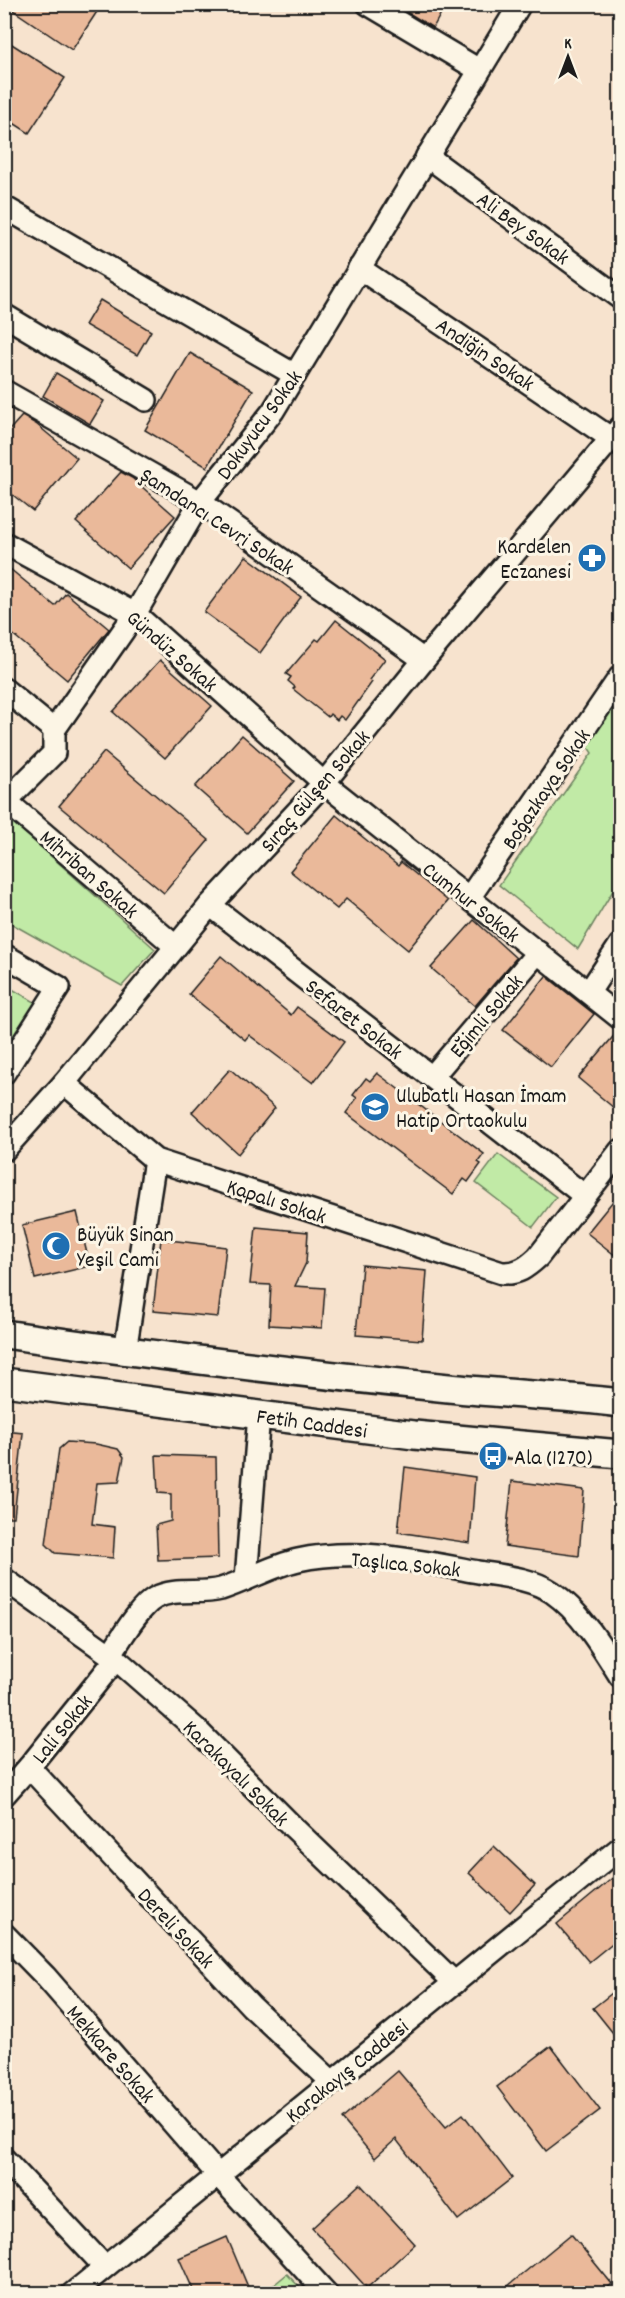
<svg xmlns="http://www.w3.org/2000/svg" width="625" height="2298" font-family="Dekko,sans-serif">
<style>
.green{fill:#c1eaa6;stroke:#6e8361;stroke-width:1.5}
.building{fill:#eab99a;stroke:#1c1c1c;stroke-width:1.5}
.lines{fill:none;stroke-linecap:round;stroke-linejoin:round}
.minor-casing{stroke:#1c1c1c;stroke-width:26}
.major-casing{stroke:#1c1c1c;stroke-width:32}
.minor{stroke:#fcf5e5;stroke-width:21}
.major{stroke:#fcf5e5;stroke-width:27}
.labels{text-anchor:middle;stroke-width:6;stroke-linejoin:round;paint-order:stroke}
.street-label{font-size:22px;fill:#1c1c1c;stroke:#fcf5e5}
.poi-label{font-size:22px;fill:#1c1c1c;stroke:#fcf5e5;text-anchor:start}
</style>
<rect width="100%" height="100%" fill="#f7e3ce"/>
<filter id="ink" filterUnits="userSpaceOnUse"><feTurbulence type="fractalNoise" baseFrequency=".0167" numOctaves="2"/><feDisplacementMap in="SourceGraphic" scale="12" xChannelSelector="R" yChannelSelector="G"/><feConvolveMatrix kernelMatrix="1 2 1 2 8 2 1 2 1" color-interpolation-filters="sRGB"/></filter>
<g filter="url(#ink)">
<g class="green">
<polygon points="620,697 620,879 578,949 499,885 592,753 586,744"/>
<polygon points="5,815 155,949 122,986 5,920"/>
<polygon points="5,985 42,1006 5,1071"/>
<polygon points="498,1154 556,1197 533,1227 476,1183"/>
<polygon points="287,2274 305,2293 264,2293"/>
</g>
<g class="building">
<polygon points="4,4 102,4 72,50"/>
<polygon points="394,4 446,4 433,28"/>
<polygon points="4,39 65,78 29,133 4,117"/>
<polygon points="100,300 151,331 137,355 85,325"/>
<polygon points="190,353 253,390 207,467 145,430"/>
<polygon points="56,373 104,401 90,424 43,396"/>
<polygon points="22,416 36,424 77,458 33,511 4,488 4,436"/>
<polygon points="121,472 132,478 175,516 128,568 76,522"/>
<polygon points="246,556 301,597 260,653 204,612"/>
<polygon points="4,564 55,606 66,593 109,629 67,680 4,627"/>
<polygon points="336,620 385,659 369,680 372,682 345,720 340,716 337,720 330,714 328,717 293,689 295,687 288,681 291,677 286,674 316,639 319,641"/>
<polygon points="160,660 212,706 165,758 113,712"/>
<polygon points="242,735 294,781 247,833 195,787"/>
<polygon points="104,752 209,840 164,893 59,806"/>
<polygon points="336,815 398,866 401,862 448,901 408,950 346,899 337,909 290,871"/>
<polygon points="474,920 516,958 475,1006 431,968"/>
<polygon points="221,956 291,1015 297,1007 344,1042 313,1083 249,1035 245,1040 189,994"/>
<polygon points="546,976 594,1014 551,1067 503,1030"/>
<polygon points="621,1030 621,1114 578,1078 618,1031"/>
<polygon points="230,1069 275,1108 238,1154 192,1112"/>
<polygon points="377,1073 484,1154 478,1162 481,1164 468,1182 464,1179 453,1194 346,1113 357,1098 353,1095 366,1078 370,1081"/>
<polygon points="621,1191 621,1260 587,1233"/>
<polygon points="77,1212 90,1266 35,1279 22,1225"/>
<polygon points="256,1227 308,1232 306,1263 295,1286 325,1288 322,1328 269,1325 271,1285 250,1284"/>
<polygon points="161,1239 226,1247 218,1317 153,1311"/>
<polygon points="362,1265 427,1271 422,1340 356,1335"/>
<polygon points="4,1431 23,1433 14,1517 4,1517"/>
<polygon points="67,1442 96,1444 118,1449 124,1457 119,1482 97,1483 92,1524 115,1527 113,1558 55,1553 46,1544 59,1449"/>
<polygon points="156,1455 216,1457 218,1558 158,1560 156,1525 171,1521 171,1494 158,1493"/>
<polygon points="405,1467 475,1477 470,1543 398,1532"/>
<polygon points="512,1481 584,1490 579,1556 505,1546"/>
<polygon points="494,1846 535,1885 510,1912 469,1873"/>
<polygon points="621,1871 621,1936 589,1962 557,1924"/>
<polygon points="621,1986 621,2043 593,2008"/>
<polygon points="551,2046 600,2110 546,2151 497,2087"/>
<polygon points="398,2071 446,2127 463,2114 512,2178 458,2220 396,2139 375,2158 342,2119"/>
<polygon points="360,2184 415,2244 367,2288 312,2228"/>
<polygon points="571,2234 612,2284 600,2294 515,2294 508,2286"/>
<polygon points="227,2237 251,2294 195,2294 179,2258"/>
</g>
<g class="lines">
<g class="minor-casing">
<g id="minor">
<polyline points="368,4 479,70"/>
<polyline points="427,156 620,298"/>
<polyline points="4,207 295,375"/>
<polyline points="359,268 612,439"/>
<polyline points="4,315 146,400"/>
<polyline points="4,391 200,502 424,660"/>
<polyline points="4,543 135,614 324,783 620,1018"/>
<polyline points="4,689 54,730"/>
<polyline points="6,801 54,753 54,730 135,614 200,502 273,411 520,4"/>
<polyline points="4,802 6,801 175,946"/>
<polyline points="469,898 620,677"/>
<polyline points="210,905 585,1196"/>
<polyline points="4,955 59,987 4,1073"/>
<polyline points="589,992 620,945"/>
<polyline points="432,1077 538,952"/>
<path d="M 64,1083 L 155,1160 L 502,1273 C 518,1274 526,1268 538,1257 L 620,1151"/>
<polyline points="4,1150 64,1083 210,905 324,783 424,660 620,428"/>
<polyline points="125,1351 155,1160"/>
<polyline points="4,1579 116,1659 196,1729 294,1828 455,1983"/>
<polyline points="246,1579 259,1414"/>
<path d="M 110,1655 C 121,1639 139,1607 155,1598 C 176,1587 199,1595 221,1589 C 247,1581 271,1566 298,1560 C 357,1547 419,1561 478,1572 C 502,1576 531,1578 552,1592 C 581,1612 602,1647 620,1676"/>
<polyline points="29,1767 251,2006 331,2081"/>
<polyline points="4,1795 29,1767 116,1659"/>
<polyline points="4,1934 45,1976 218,2175 327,2294"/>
<polyline points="4,2159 104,2266"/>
<polyline points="72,2294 620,1848"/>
</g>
</g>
<g class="major-casing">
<g id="major">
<path d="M 4,1334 C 149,1355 294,1372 439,1387 C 499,1394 560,1395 620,1403"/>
<polyline points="4,1382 414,1435 620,1454"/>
</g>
</g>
<use href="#minor" class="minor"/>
<use href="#major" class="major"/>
</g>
</g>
<defs>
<g id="pharmacy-disc" transform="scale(1.5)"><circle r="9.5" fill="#1f6fb2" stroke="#fcf5e5"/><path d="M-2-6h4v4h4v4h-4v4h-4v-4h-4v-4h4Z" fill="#fff"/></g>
<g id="school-disc" transform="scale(1.5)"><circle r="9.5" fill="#1f6fb2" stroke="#fcf5e5"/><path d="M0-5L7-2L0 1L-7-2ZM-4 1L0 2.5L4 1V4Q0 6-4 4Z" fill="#fff"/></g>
<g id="mosque-disc" transform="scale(1.5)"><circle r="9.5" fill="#1f6fb2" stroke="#fcf5e5"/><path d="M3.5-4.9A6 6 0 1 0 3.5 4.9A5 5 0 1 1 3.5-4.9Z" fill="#fff"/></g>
<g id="bus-disc" transform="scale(1.5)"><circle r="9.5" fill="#1f6fb2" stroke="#fcf5e5"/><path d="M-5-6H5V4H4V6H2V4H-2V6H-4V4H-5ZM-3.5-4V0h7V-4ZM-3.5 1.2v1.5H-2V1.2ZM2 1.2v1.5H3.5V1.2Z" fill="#fff"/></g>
</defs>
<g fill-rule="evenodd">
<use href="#pharmacy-disc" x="592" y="558"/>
<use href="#school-disc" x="375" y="1107"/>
<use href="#mosque-disc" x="56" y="1246"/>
<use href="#bus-disc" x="493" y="1456"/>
</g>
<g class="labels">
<g class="street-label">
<text transform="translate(524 227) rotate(36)" y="8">Ali Bey Sokak</text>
<text transform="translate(486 353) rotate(34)" y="8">Andiğin Sokak</text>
<text transform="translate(258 424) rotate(-54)" y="8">Dokuyucu Sokak</text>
<text transform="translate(218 520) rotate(33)" y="8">Şamdancı Cevri Sokak</text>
<text transform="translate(173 650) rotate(41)" y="8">Gündüz Sokak</text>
<text transform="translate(545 788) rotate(-56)" y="8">Boğazkaya Sokak</text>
<text transform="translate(314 790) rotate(-49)" y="8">Sıraç Gülşen Sokak</text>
<text transform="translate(90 873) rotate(41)" y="8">Mihriban Sokak</text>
<text transform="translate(472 901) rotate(38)" y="8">Cumhur Sokak</text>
<text transform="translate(485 1015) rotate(-50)" y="8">Eğimli Sokak</text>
<text transform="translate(355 1018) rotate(38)" y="8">Sefaret Sokak</text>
<text transform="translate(277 1200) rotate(18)" y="8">Kapalı Sokak</text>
<text transform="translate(312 1422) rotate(8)" y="8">Fetih Caddesi</text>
<text transform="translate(406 1563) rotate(6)" y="8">Taşlıca Sokak</text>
<text transform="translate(61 1728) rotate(-51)" y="8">Lali Sokak</text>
<text transform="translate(237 1772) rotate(45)" y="8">Karakayalı Sokak</text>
<text transform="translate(177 1927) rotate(47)" y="8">Dereli Sokak</text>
<text transform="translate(112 2053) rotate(49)" y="8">Mekkare Sokak</text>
<text transform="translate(346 2070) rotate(-39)" y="8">Karakayış Caddesi</text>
</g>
<g class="poi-label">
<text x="571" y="553" text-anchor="end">Kardelen<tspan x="571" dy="25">Eczanesi</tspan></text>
<text x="396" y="1102">Ulubatlı Hasan İmam<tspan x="396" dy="25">Hatip Ortaokulu</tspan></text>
<text x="77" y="1241">Büyük Sinan<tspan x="77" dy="25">Yeşil Cami</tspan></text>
<text x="514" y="1464">Ala (1270)</text>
</g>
</g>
<rect width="625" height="2298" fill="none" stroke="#fcf5e5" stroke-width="24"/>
<rect x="12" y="12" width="601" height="2274" fill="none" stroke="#1c1c1c" stroke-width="2" filter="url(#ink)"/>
<g transform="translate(568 57)" stroke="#fcf5e5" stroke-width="4.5" paint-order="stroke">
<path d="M0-4.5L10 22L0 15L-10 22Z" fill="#1c1c1c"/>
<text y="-9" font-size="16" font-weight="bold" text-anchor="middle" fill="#1c1c1c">K</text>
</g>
</svg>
